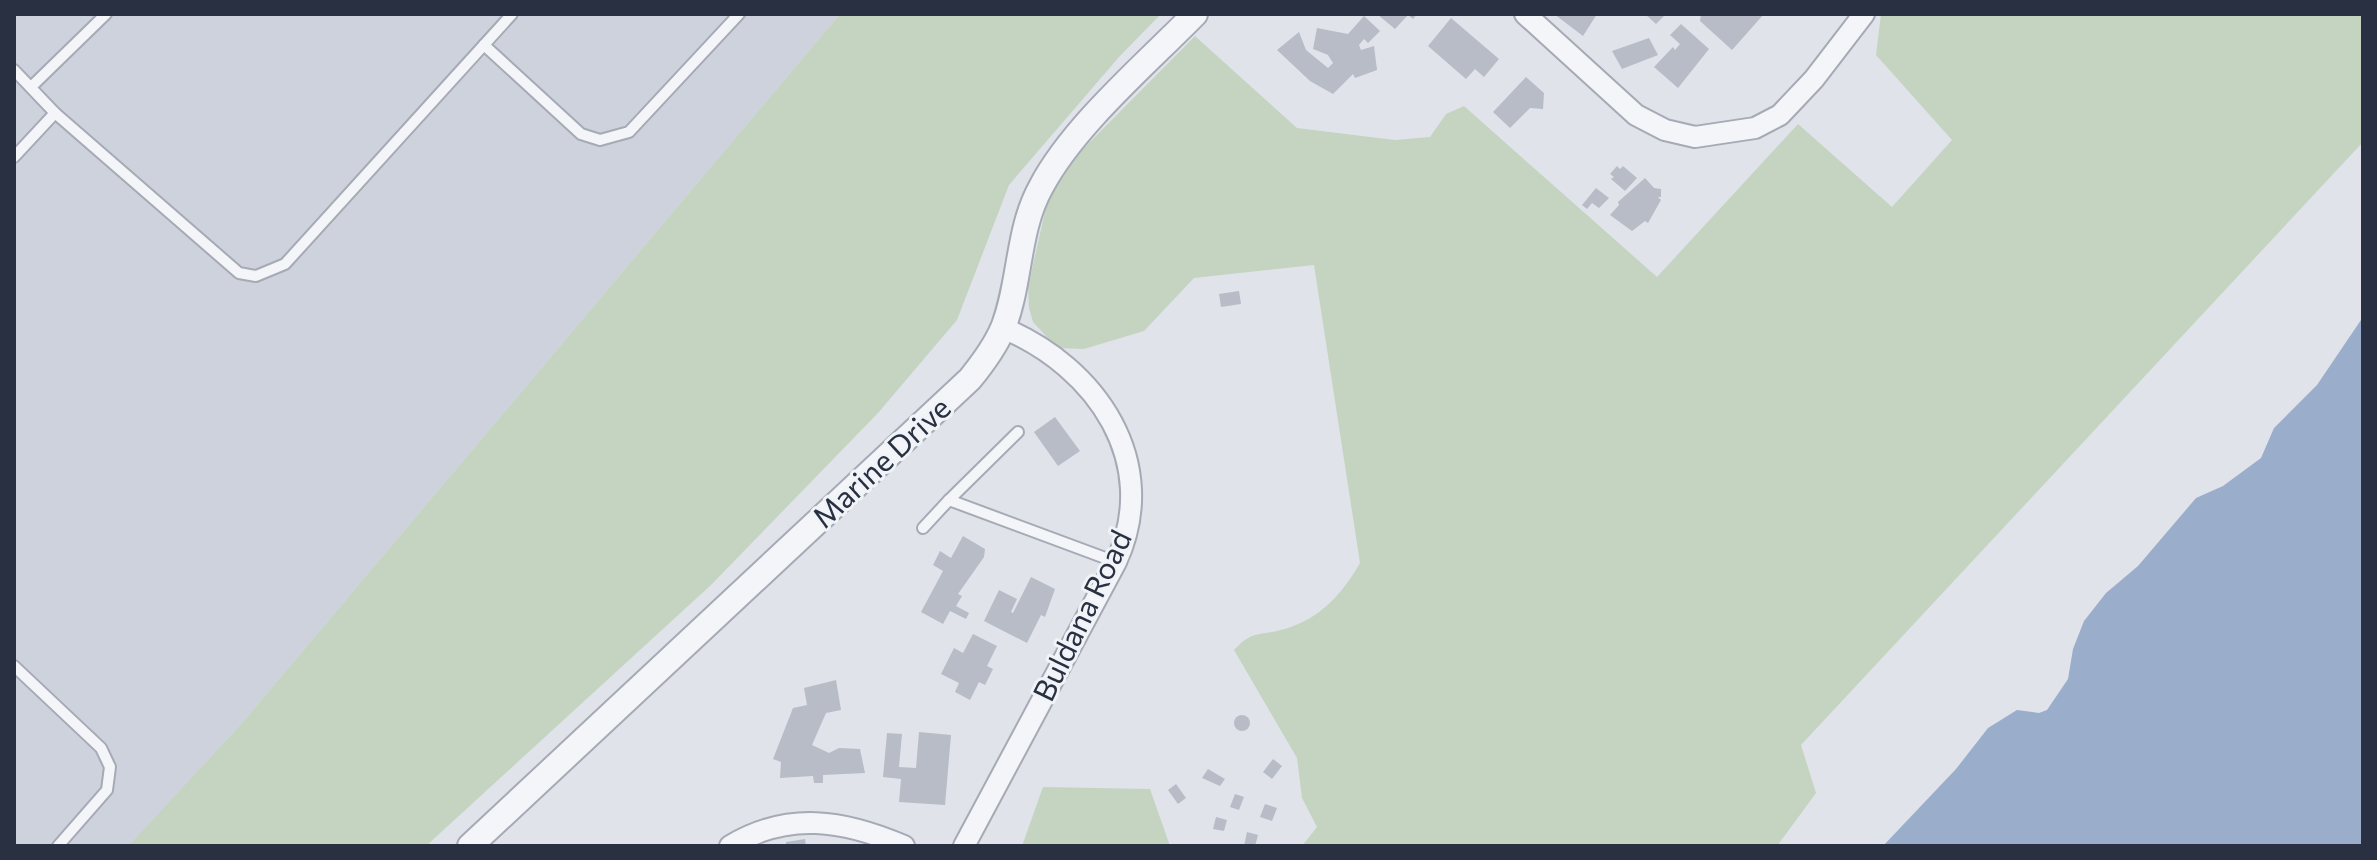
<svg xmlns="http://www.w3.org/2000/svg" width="2377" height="860" font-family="Commissioner,sans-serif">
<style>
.built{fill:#ced2dc}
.green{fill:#c5d4c1}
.water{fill:#9aaecb}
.building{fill:#b7bcc7}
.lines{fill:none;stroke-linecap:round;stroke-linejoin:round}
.service-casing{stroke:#a5aab4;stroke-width:14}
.minor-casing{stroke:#a5aab4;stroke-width:24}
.tertiary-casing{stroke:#a5aab4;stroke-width:28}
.service{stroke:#f3f5f8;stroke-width:10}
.minor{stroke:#f3f5f8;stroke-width:20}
.tertiary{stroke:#f3f5f8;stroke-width:24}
.labels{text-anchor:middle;stroke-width:6;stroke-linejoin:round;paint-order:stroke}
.street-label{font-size:30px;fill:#283042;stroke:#f0f3f7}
</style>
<rect width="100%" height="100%" fill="#e0e3ea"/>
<polygon class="built" points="14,14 840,14 242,723 128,846 14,846"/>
<g class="green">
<polygon points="840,14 1161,14 1119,57 1009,185 957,320 878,413 711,585 426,846 128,846 242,723"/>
<path d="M 1881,14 L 2363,14 L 2363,142 L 1801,745 L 1816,793 L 1777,846 L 1302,846 L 1317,827 L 1302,798 L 1297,758 L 1234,650 C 1253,629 1261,636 1285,629 C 1321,618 1342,594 1360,563 L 1314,265 L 1194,278 L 1144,331 L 1084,349 L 1057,348 L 1033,322 L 1029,308 L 1028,287 L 1048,198 L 1080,152 L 1195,36 L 1297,128 L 1395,140 L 1430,137 L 1446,114 L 1464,106 L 1657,277 L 1798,124 L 1892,207 L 1952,140 L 1876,55 Z"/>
<polygon points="1043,787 1150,789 1170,846 1022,846"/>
</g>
<polygon class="water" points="2363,317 2363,846 1883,846 1956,769 1988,728 2017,710 2039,713 2047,710 2068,679 2073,649 2084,621 2106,593 2138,566 2196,498 2223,486 2261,458 2274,428 2317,385"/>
<g class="building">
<polygon points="1377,14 1417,14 1413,19 1408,15 1395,29"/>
<polygon points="1554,14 1597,14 1583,36"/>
<polygon points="1645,14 1666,14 1656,24"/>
<polygon points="1701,14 1764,14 1732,50 1700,21"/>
<polygon points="1364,16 1380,31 1368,43 1364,39 1359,45 1361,50 1374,46 1377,70 1355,78 1353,74 1333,94 1310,81 1277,50 1299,32 1306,50 1328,68 1333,63 1328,55 1313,49 1317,28 1348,34"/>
<polygon points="1451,18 1499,59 1484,77 1475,69 1466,79 1428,46"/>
<polygon points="1681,24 1709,49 1678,88 1654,67 1673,47 1675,50 1680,44 1670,35"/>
<polygon points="1649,38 1658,55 1622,69 1612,51"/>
<polygon points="1526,77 1544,93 1543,109 1530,108 1510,128 1493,112"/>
<polygon points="1617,166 1620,169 1623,166 1637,178 1625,191 1611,179 1614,177 1610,174"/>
<polygon points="1645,178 1654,188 1661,189 1661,197 1658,197 1661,200 1648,223 1645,221 1632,231 1610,215 1619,205 1618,202"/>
<polygon points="1596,188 1609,198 1599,208 1592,203 1587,209 1582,205"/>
<polygon points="1239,291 1241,304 1221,307 1219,294"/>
<polygon points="1055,417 1080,451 1058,466 1034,432"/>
<polygon points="963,536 985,549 984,557 958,594 962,596 956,606 969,613 966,619 950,611 943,624 921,612 943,571 933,565 940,551 951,558"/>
<polygon points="1031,577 1055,589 1045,617 1041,615 1027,643 984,621 999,590 1017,599 1011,612 1013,613"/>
<polygon points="973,634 997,646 987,666 993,669 985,685 979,682 970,700 955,692 959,683 941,674 954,648 963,653"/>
<polygon points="836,680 841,710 826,713 812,745 829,753 839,748 860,749 865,773 823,775 823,783 814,783 813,776 780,778 781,762 773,759 793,708 807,705 804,688"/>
<circle cx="1242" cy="723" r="8"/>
<polygon points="919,732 951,735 945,805 899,802 901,779 883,777 887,733 902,734 899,767 916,768"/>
<polygon points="1273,759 1282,766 1272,779 1263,772"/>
<polygon points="1208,769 1225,779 1220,786 1202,778"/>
<polygon points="1176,784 1186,798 1178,804 1168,790"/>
<polygon points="1235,794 1244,797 1239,810 1230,807"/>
<polygon points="1265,804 1277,808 1272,821 1260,817"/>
<polygon points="1216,817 1227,820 1224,831 1213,829"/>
<polygon points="1247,832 1258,835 1255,846 1244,846"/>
<polygon points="805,839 806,846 786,846 786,842"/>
</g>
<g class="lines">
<g class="service-casing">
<g id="service">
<polyline points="484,45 581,134 600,140 629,132 739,14"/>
<polyline points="14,70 55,113 239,273 256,276 285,264 512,14"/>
<polyline points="32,86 106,14"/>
<polyline points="14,157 55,113"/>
<polyline points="949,500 1018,432"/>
<polyline points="923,528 949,500 1116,562"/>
<polyline points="14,666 101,748 110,767 107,790 58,846"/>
</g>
</g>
<g class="minor-casing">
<g id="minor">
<polyline points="1525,14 1636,115 1665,130 1695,137 1755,128 1780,115 1814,79 1864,14"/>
<path d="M 730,846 C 788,811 844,820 904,846"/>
<path d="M 964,846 L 1116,562 C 1162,463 1097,367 1003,328"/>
</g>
</g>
<g class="tertiary-casing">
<path id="tertiary" d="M 470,846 L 970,379 C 983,363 995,347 1003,328 C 1021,282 1017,230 1041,187 C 1073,126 1146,64 1195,14"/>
</g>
<use href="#service" class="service"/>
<use href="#minor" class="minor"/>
<use href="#tertiary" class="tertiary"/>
</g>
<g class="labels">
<g class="street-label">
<text transform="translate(882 463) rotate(-43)" y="10">Marine Drive</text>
<text transform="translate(1083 616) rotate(-64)" y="10">Buldana Road</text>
</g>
</g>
<rect width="2377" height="860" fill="none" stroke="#283042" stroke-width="32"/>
</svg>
